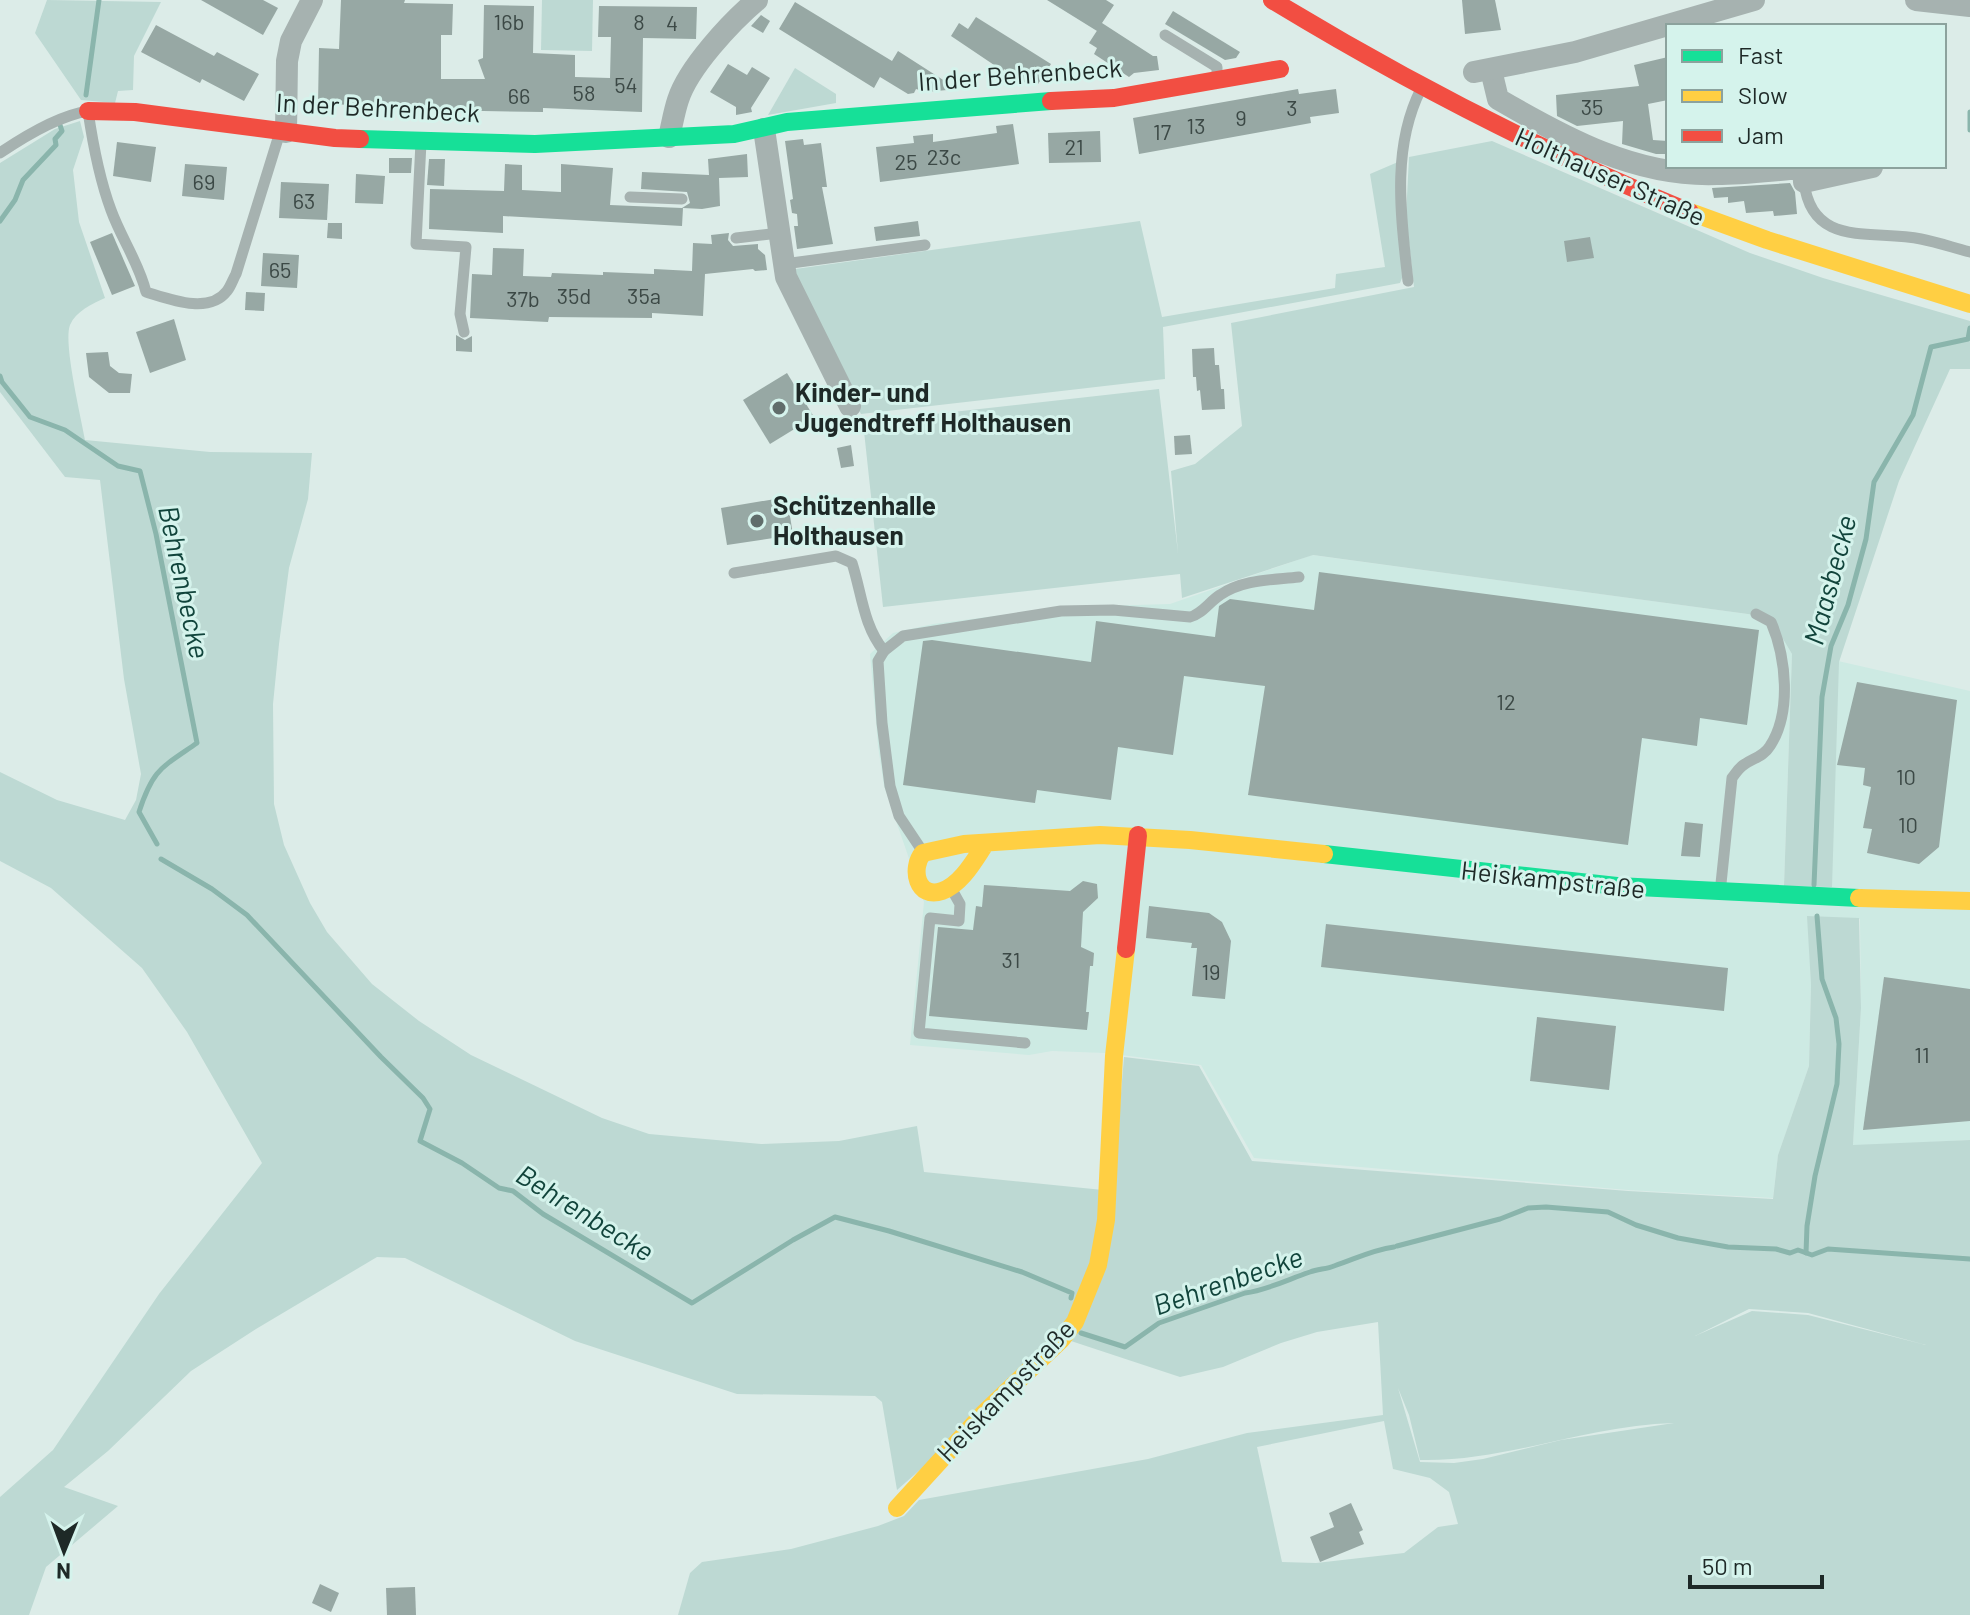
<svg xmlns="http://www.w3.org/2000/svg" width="1970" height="1615" font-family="Barlow,sans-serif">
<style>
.built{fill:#cdeae3}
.green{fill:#bdd9d3;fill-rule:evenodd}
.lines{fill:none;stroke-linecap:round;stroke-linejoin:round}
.stream{stroke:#8ab5ac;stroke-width:5}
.building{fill:#97a8a4}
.lane{stroke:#a6b2b0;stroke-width:11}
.street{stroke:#a6b2b0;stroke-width:22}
.fast{stroke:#16e098;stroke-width:18}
.slow{stroke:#ffcf43;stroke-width:18}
.jam{stroke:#f24e42;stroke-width:18}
.poi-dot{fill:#606d6b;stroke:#d5f3ec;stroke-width:3}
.labels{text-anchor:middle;stroke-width:6;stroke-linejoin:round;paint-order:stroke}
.number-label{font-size:22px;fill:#3c4946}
.street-label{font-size:26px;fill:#1e2927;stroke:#d5f3ec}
.poi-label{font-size:26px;font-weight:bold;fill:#1e2927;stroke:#d5f3ec;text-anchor:start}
.water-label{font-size:28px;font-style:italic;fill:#11443b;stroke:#d5f3ec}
</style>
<rect width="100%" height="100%" fill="#dcece8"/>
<polygon class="built" points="1312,555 1770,617 1792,654 1784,885 1838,661 1970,691 1970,1140 1853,1146 1861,1008 1860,919 1808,917 1811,985 1809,1066 1778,1155 1773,1198 1628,1190 1254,1158 1201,1065 1105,1053 1052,1051 1029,1055 910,1045 924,902 884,786 878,746 870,654 893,633 933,624 1063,607 1170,604"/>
<g class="green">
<polygon points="47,0 161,2 134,56 133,90 118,91 115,103 81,100 35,33"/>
<polygon points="542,0 593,0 592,51 541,50"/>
<polygon points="795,68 836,94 836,103 768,115"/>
<path d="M 80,121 L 84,137 L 73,170 L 79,222 L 105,298 C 92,304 76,311 70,325 C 63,343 81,417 85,440 L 210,452 L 312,453 L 308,499 L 289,568 L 279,644 L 273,704 L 274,804 L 284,845 L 310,903 L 327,932 L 372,984 L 419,1021 L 471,1055 L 602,1118 L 649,1134 L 761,1144 L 839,1141 L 917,1126 L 924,1172 L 1113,1191 L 1124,1057 L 1199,1066 L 1252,1161 L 1628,1191 L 1773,1199 L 1778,1155 L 1809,1066 L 1811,985 L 1807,916 L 1859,918 L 1861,1008 L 1853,1145 L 1970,1140 L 1970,1615 L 678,1615 L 690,1573 L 702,1562 L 791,1549 L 878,1526 L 904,1516 L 919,1500 L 1148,1459 L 1247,1433 L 1383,1415 L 1378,1322 L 1317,1332 L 1281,1343 L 1223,1367 L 1180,1377 L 1068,1340 L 897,1490 L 882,1402 L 875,1396 L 737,1394 L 575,1341 L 405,1258 L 377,1257 L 256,1329 L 191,1371 L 108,1451 L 64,1487 L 118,1506 L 46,1567 L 29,1615 L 0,1615 L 0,1497 L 53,1450 L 159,1294 L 262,1163 L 187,1032 L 142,968 L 51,888 L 0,861 L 0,772 L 57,800 L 125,820 L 136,800 L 141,774 L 124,679 L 100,480 L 65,477 L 0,392 L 0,163 L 55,129 ZM 1749,1309 L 1808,1313 L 1926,1345 L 1808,1315 L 1752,1311 L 1695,1336 ZM 1398,1388 L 1409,1415 L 1420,1460 C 1506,1462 1588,1425 1674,1423 L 1561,1440 L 1483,1459 L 1454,1463 L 1420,1462 ZM 1384,1421 L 1393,1469 L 1430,1478 L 1449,1492 L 1458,1524 L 1438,1527 L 1404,1553 L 1316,1563 L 1282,1562 L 1257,1447 Z"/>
<polygon points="1492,141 1750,253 1823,278 1970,321 1970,369 1950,369 1899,481 1839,662 1832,887 1784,886 1792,654 1770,617 1313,555 1182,598 1180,574 883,607 863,422 1159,389 1178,553 1171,471 1195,464 1242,426 1231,323 1414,287 1406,216 1409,157"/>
<polygon points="1398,162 1402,278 1400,283 1163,327 1165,379 861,414 788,270 1140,221 1162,317 1335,288 1336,274 1385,267 1370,174"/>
</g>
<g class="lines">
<g class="stream">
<polyline points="86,95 99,0"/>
<polyline points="1970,112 1970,130"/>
<polyline points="0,221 15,200 23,180 56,145 55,139 62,131 60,125"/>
<path d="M 0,376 L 2,382 L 30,417 L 65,430 L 118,466 L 140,471 L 156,534 L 197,743 C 161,768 153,769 139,812 L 157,844"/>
<polyline points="161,859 212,889 247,915 381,1057 423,1098 430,1109 420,1141 462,1163 499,1188 513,1191 543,1214 692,1303 793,1240 835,1217 889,1231 1022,1272 1072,1293 1071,1298"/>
<polyline points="1814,885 1822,697 1831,646 1848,605 1866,539 1874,482 1913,415 1931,347 1968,339 1970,328"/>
<polyline points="1397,1246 1500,1219 1528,1208 1546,1207 1608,1212 1636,1225 1678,1238 1728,1247 1776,1249 1790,1253 1798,1250 1812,1255 1828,1249 1970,1259"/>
<polyline points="1806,1253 1807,1226 1815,1176 1837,1084 1839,1044 1836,1018 1822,979 1817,916"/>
<path d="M 1081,1333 L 1125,1347 L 1159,1323 L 1245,1293 C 1268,1290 1289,1279 1310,1272 C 1318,1269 1327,1269 1334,1266 C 1355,1259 1372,1250 1394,1247"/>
</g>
</g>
<g class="building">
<polygon points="201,0 263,0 278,8 263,35"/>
<polygon points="341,0 405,0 404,3 453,4 452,35 441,35 441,79 485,79 478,60 483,58 484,5 534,6 533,53 575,55 575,77 610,78 611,37 598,37 599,6 697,7 696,39 643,38 642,112 543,108 543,112 430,110 397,109 397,106 318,104 319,48 339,49"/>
<polygon points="1047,0 1106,0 1114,5 1102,23 1153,56 1157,56 1159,70 1134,73 1129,77 1094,54 1097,48 1089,43 1100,26 1097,31"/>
<polygon points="1462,0 1495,0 1501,30 1465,34"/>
<polygon points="795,2 892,61 898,51 951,85 947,90 926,92 916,89 914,93 908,94 880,77 874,88 779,29"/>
<polygon points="1173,11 1240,52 1236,58 1225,60 1165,24"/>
<polygon points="761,15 770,21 763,33 751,26"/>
<polygon points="976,17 1051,64 1038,84 1029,85 1004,69 1003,71 951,36 959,23 968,29"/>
<polygon points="156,25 214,56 217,52 259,74 244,101 202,79 200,83 141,52"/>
<polygon points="1668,57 1668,100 1648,104 1653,140 1668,141 1668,154 1656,154 1622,144 1623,121 1577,126 1557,116 1556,95 1639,86 1634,65"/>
<polygon points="728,64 747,75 752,67 770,78 751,108 752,112 736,115 736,107 710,92"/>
<polygon points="1298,89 1299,94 1336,89 1339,113 1310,117 1311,123 1139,154 1133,118"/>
<polygon points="1013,124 1019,164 880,182 876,147 914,143 913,136 933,134 933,142 997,133 996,126"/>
<polygon points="1100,131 1101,162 1049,163 1048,133"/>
<polygon points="803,139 804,145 821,143 827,187 822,187 833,244 797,249 794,226 798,226 797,214 792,213 790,200 793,199 785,141"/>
<polygon points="117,142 156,147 151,182 113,176"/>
<polygon points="747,154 748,177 719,178 720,206 702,209 683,208 682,226 503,216 503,233 429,229 430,189 504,191 505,164 522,165 522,190 561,192 561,164 613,168 610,205 682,208 690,203 687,192 641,189 642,172 709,175 708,159"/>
<polygon points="389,158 412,158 411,173 389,173"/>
<polygon points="429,159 445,159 444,186 427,185"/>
<polygon points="185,164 227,167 224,200 182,196"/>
<polygon points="356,174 385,176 383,204 355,203"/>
<polygon points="281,182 329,184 327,220 279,218"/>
<polygon points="1790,183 1795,192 1797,214 1774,216 1773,211 1746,213 1744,201 1728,203 1728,197 1714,198 1712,188"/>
<polygon points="918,221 920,236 876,241 874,227"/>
<polygon points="328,223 342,223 342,239 327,238"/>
<polygon points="112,233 135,286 112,295 90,242"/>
<polygon points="729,233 728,240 733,246 758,244 758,249 765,255 767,270 755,271 753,269 705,274 703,316 652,313 652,318 549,317 548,322 470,318 472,274 492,275 493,248 524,249 523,276 551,277 552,273 603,275 603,272 654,274 654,269 692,271 693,243 712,244 711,235"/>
<polygon points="1590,237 1594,258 1567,262 1564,241"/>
<polygon points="263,253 299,255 297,288 261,286"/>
<polygon points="246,292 265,293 264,311 245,310"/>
<polygon points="174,319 186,360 150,373 136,332"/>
<polygon points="456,335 465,340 472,336 472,352 456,351"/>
<polygon points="1214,348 1215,365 1219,365 1221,389 1224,389 1225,409 1202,410 1200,390 1197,391 1196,377 1193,377 1192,349"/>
<polygon points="108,352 110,366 119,373 132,374 130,393 109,393 89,377 86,353"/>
<polygon points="787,373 814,417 770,444 743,400"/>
<polygon points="1190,435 1192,454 1175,455 1174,436"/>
<polygon points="851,445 854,466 841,468 837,448"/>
<polygon points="787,497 793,535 727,545 721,508"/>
<polygon points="1319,572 1759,630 1747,725 1700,718 1697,746 1642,738 1628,845 1248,795 1265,686 1184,676 1173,755 1118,747 1111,800 1037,790 1035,803 903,785 923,641 932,640 1091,662 1096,621 1215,637 1219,606 1230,599 1314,610"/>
<polygon points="1857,682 1957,700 1939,847 1919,864 1867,853 1872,829 1863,828 1871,787 1863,785 1865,768 1837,765"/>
<polygon points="1685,822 1703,824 1700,857 1681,856"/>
<polygon points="1083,881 1097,884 1098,898 1083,912 1081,947 1094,953 1093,966 1090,966 1086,1012 1089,1012 1087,1030 929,1016 938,927 973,930 976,906 982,907 984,885 1070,891"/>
<polygon points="1149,906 1209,913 1222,922 1231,941 1225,999 1192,996 1197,948 1191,948 1192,943 1146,938"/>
<polygon points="1326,924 1728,968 1724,1011 1321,967"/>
<polygon points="1884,977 1970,989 1970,1121 1863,1130"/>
<polygon points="1537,1017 1616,1026 1609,1090 1530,1081"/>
<polygon points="1351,1503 1363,1530 1359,1532 1364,1544 1320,1562 1310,1537 1334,1527 1329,1513"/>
<polygon points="320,1584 339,1593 331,1612 312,1603"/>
<polygon points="415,1587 416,1615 387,1615 386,1588"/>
</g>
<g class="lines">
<g class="lane">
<polyline points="1165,35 1217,67 1217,78"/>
<polyline points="421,142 416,244 466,247 460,314 464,332"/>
<path d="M 0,153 C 25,136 58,116 88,111 C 93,145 99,178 111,210 C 121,238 139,263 146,292 C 169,299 209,315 227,291 C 231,286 233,279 236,274 L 280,132"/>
<path d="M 1804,182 C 1812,249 1873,229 1921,239 C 1937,242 1954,248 1970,252"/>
<polyline points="630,197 682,199"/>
<polyline points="736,238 779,233"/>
<polyline points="784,264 925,245"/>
<path d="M 1408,281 C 1401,217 1391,148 1421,89"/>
<path d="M 734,573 L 836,556 L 852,563 C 862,594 863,625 884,651"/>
<path d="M 923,852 L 899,816 L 890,786 L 882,723 L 878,661 L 884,651 L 903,636 L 1061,611 L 1113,610 L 1190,617 C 1202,614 1209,602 1220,595 C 1243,579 1272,580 1299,577"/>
<polyline points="951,888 960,904 959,921 930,918 919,1033 1025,1043"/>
<path d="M 1720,893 L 1732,778 C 1736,773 1739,767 1745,764 C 1754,758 1764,756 1770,746 C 1792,712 1786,657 1771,622 L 1756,614"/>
</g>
<g class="street">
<polyline points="1916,0 1970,6"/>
<path d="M 1491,70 L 1498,99 C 1565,138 1636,177 1717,174 C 1745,174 1774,170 1803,168 L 1804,182 L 1872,167"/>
<polyline points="1474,72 1575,52 1754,0"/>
<polyline points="764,129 786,277 850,406"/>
<polyline points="286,132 287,61 291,41 312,0"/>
<path d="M 669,137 C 672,125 674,112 678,100 C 688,68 731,22 757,0"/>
</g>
<g class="fast">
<polyline points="360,139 535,144 734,134 787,122 1051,101"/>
<polyline points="1324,854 1617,886 1859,898"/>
</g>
<g class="slow">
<polyline points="1690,212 1767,240 1970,304"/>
<path d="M 986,843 C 975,859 962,884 942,891 C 917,900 910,868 923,853 L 964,844 L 1100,835 L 1190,840 L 1324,854"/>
<polyline points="1859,898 1970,901"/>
<polyline points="897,1508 983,1414 1061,1340 1075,1322 1098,1265 1106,1220 1114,1056 1126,949"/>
</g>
<g class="jam">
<path d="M 1272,0 C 1407,82 1544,153 1690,212"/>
<polyline points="1051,101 1114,98 1280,69"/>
<polyline points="88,111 135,112 335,138 360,139"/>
<polyline points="1126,949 1138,835"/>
</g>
</g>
<g class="poi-dot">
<circle cx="779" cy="408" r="8"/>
<circle cx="757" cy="521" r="8"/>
</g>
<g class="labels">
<g class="number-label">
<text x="509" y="30">16b</text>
<text x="639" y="30">8</text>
<text x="672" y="31">4</text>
<text x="626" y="93">54</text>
<text x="584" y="101">58</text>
<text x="519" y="104">66</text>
<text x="1592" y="115">35</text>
<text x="1292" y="116">3</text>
<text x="1241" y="126">9</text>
<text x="1196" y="134">13</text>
<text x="1162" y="140">17</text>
<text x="1074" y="155">21</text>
<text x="944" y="165">23c</text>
<text x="906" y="170">25</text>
<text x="204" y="190">69</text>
<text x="304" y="209">63</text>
<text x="280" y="278">65</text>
<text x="574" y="304">35d</text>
<text x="644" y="304">35a</text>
<text x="523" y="307">37b</text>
<text x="1506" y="710">12</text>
<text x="1906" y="785">10</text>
<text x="1908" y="833">10</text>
<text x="1011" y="968">31</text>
<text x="1211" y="980">19</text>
<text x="1922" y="1063">11</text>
</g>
<g class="street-label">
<text transform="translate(1020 75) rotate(-4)" y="9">In der Behrenbeck</text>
<text transform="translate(378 108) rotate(3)" y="9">In der Behrenbeck</text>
<text transform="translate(1610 177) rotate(24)" y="9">Holthauser Straße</text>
<text transform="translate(1553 880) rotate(6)" y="9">Heiskampstraße</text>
<text transform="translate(1006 1391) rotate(-46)" y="9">Heiskampstraße</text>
</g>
<g class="poi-label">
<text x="795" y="402">Kinder- und<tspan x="795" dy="30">Jugendtreff Holthausen</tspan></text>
<text x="773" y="515">Schützenhalle<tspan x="773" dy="30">Holthausen</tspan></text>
</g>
<g class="water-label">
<text transform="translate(1830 580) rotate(-75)" y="10">Maasbecke</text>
<text transform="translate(184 582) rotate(78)" y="10">Behrenbecke</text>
<text transform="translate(585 1213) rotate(32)" y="10">Behrenbecke</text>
<text transform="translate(1228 1281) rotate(-19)" y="10">Behrenbecke</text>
</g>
</g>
<rect x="1666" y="24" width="280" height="144" fill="#d5f3ec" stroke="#8ca29d" stroke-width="2"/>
<rect x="1682" y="50" width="40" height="12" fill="#16e098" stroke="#8ca29d" stroke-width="2"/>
<text x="1738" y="64" font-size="24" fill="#1e2927">Fast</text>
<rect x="1682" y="90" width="40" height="12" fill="#ffcf43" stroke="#8ca29d" stroke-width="2"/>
<text x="1738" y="104" font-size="24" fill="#1e2927">Slow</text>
<rect x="1682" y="130" width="40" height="12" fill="#f24e42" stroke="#8ca29d" stroke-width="2"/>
<text x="1738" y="144" font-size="24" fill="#1e2927">Jam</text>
<g transform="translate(64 1551) rotate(181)" stroke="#d5f3ec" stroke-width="6" paint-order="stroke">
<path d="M0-6L14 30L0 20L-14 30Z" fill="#1e2927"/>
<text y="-12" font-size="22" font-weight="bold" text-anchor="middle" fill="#1e2927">N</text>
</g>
<path d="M1690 1575v12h132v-12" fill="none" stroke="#1e2927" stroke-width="4"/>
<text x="1702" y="1575" font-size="24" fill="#1e2927" stroke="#d5f3ec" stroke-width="6" paint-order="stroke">50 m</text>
</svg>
